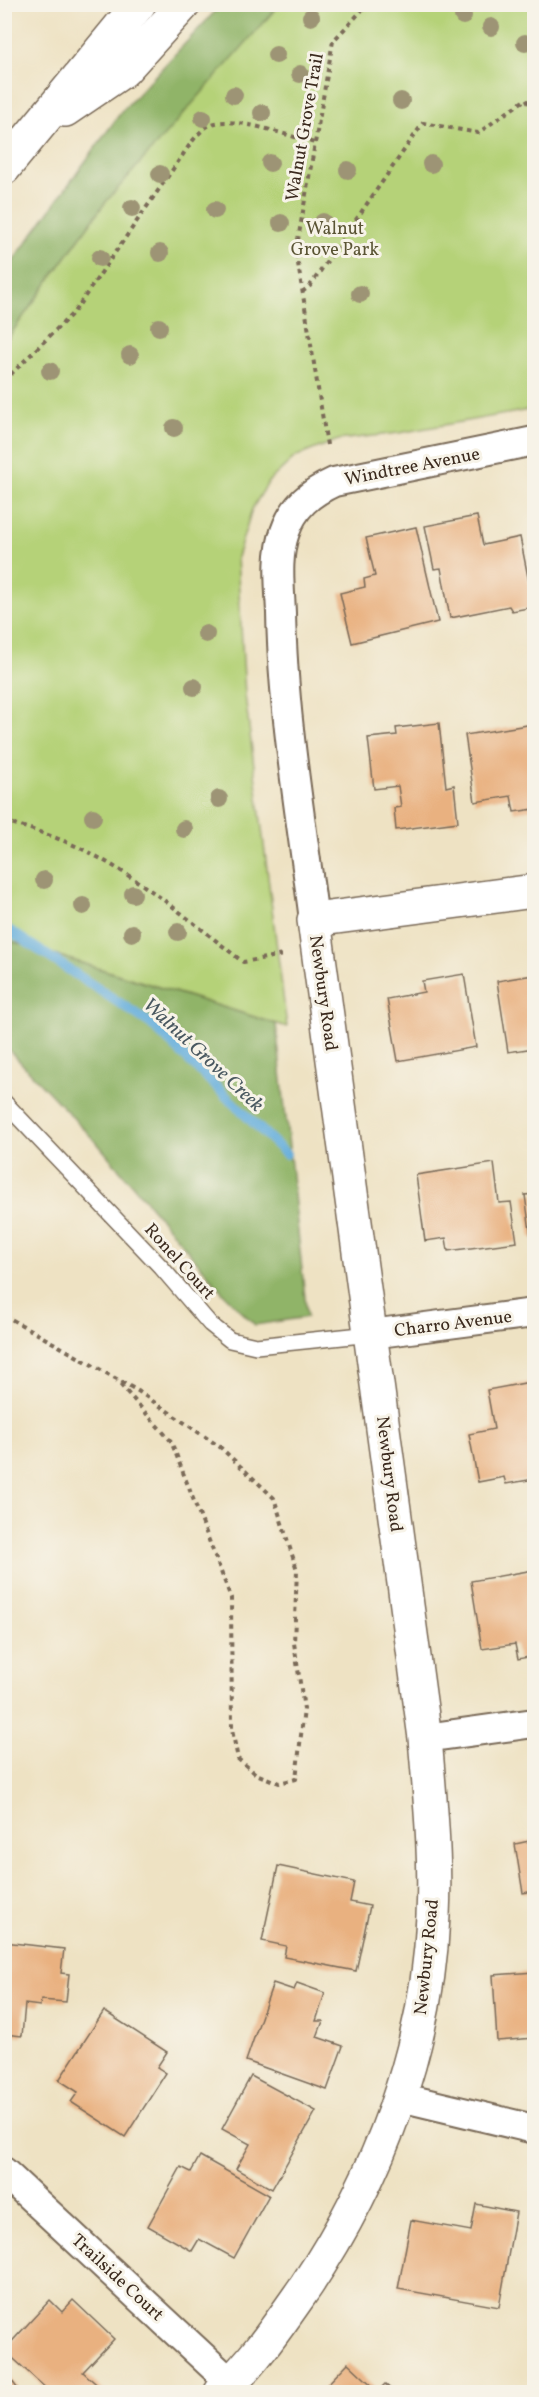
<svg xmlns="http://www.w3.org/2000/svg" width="539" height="2397" font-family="Vollkorn,serif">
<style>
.green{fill:#b5d278;stroke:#787e4b;stroke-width:1.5}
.forest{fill:#90b468;stroke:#666f43;stroke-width:1.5}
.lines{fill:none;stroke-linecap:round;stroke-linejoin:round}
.stream{stroke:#64addb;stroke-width:10}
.building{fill:#e9b180}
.lane-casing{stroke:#7a6a58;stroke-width:18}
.street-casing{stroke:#7a6a58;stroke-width:32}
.secondary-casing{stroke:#7a6a58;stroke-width:36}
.highway-casing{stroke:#7a6a58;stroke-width:36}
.path{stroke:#7a6a58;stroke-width:4;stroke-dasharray:4.5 4.5;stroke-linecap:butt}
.lane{stroke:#fff;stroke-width:15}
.street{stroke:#fff;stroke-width:28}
.secondary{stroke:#fff;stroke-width:33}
.highway{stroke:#fff;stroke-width:33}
.tree{fill:#9d9474}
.labels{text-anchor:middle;stroke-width:6;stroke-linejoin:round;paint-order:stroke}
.street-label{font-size:18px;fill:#3b2a1e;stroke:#f7f3e8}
.park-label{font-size:18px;fill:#5a5434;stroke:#f7f3e8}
.water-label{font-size:20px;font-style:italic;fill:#495860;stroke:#f7f3e8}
</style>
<rect width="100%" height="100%" fill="#f7f3e8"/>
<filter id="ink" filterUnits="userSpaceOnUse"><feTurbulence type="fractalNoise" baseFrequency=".0167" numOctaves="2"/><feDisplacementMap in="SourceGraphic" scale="12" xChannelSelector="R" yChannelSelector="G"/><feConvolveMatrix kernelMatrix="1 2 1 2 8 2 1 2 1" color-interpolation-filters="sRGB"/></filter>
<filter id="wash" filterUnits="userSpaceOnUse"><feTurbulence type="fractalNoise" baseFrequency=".008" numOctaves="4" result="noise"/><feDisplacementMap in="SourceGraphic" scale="24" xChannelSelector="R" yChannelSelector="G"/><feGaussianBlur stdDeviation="1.35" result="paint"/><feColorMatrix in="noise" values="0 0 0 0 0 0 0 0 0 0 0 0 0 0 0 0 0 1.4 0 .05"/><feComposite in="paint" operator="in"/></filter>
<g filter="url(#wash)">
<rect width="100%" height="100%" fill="#eee2c3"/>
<polygon class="green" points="276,5 534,5 534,409 399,433 338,440 295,457 269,481 252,509 237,557 245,695 287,1027 5,939 5,342 104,204"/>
<g class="forest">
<polygon points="222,4 279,5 104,204 5,342 5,272 122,111"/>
<polygon points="4,939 276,1024 307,1317 255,1325 225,1295 98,1144 5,1046"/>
</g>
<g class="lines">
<polyline class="stream" points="4,927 150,1023 286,1154"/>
</g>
<g id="blocks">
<g class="building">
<polygon points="477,516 483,545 520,537 534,607 512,611 509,606 450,618 441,568 434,569 425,526"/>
<polygon points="416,527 438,622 352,643 340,593 365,587 364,579 375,576 366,538"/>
<polygon points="439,723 446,787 454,785 458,822 396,830 394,808 401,807 398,786 374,789 368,738 397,735 396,728"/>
<polygon points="534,724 534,809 514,812 511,796 475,802 465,735"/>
<polygon points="464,974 476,1047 398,1061 387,999 424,992 422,981"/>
<polygon points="534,975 534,1048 508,1052 497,981"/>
<polygon points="494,1163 499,1203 511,1202 517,1242 448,1251 446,1238 425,1241 416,1175"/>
<polygon points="534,1194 534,1237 531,1238 525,1195"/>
<polygon points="530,1382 534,1409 534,1479 506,1484 504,1477 478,1482 469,1434 494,1429 487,1390"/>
<polygon points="534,1570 534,1656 518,1659 515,1644 482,1649 471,1581"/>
<polygon points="534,1840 534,1891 523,1893 515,1844"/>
<polygon points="278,1866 354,1882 350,1902 370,1906 356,1971 284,1957 286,1946 262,1941"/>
<polygon points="4,1942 64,1949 61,1973 69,1974 66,2002 41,2000 40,2006 25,2004 22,2036 4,2034"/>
<polygon points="534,1972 534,2038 497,2041 493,1975"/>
<polygon points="273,1983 294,1990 297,1983 325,1993 316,2021 323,2021 317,2037 343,2046 327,2090 246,2061"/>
<polygon points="104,2011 167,2052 157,2067 166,2073 125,2137 71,2102 78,2092 59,2080"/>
<polygon points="251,2076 316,2111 272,2189 236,2169 250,2144 222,2129"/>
<polygon points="200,2156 269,2195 234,2258 199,2239 192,2251 148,2226 181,2167 191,2172"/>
<polygon points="476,2204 516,2212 499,2307 398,2289 411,2220 471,2231"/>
<polygon points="50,2300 62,2312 73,2300 114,2339 83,2372 105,2392 50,2392 4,2350"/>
<polygon points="348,2363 378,2391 385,2384 394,2392 320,2392"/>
<polygon points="4,2370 20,2392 4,2392"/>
</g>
</g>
</g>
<g filter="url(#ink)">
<use href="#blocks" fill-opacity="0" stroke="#7a6a58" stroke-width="1.5"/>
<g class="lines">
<g class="lane-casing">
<polyline id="lane" points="4,1102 161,1267 210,1324 230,1340 256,1346 371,1334"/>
</g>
<g class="street-casing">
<g id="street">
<path d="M 314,920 C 301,818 283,716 281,613 C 280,587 276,557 285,532 C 294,506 310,493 334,482 L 534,441"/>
<polyline points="371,1334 534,1313"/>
<polyline points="425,1738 534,1723"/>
<polyline points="400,2097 534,2129"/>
<polyline points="4,2172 231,2383"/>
</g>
</g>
<g class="secondary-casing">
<path id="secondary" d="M 221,2392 C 254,2362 280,2323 306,2286 C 379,2177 428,2048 433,1916 C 436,1856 430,1798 425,1738 L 314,920 L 534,891"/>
</g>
<g class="highway-casing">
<g id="highway">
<polyline points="65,110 124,70 184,4"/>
<polyline points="4,168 139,4"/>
</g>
</g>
<g class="path">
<polyline points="302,292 310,286 423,123 478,133 526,99 534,113"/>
<path d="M 4,381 L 74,312 L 182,156 C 189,146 198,131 210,125 C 231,114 291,137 315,143"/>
<polyline points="327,445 296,251 333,41 368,4"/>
<path d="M 4,821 C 31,829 57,837 82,849 C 141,878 192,922 243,962 L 283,955"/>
<polyline points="4,1315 138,1391 220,1447 274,1498 297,1570 294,1643 304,1709 296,1779 279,1783 256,1774 238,1759 232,1730 231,1598 171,1441 117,1381"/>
</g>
<use href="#lane" class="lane"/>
<use href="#street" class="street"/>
<use href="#secondary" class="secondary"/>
<use href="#highway" class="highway"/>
</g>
<g class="tree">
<circle cx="463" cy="16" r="9"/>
<circle cx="311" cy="17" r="9"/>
<circle cx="491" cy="27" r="9"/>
<circle cx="525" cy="43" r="9"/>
<circle cx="276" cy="55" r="9"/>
<circle cx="300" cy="74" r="9"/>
<circle cx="234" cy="95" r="9"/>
<circle cx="401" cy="101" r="9"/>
<circle cx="262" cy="113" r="9"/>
<circle cx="203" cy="118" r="9"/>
<circle cx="270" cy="163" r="9"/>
<circle cx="431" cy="164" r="9"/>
<circle cx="348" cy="170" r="9"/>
<circle cx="160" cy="174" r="9"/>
<circle cx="132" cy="208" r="9"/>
<circle cx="215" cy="210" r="9"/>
<circle cx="323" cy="222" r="9"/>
<circle cx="281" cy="223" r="9"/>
<circle cx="160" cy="253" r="9"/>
<circle cx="100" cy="258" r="9"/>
<circle cx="360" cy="294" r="9"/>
<circle cx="159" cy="327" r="9"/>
<circle cx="130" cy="355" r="9"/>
<circle cx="50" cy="371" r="9"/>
<circle cx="174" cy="428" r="9"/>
<circle cx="206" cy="634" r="9"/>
<circle cx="194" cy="687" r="9"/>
<circle cx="219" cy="799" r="9"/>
<circle cx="93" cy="817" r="9"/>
<circle cx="184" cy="829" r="9"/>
<circle cx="44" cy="880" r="9"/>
<circle cx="133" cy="894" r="9"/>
<circle cx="83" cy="906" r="9"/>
<circle cx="178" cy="932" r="9"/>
<circle cx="132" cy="933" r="9"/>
</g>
</g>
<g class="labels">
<g class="street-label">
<text transform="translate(304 127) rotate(-80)" y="6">Walnut Grove Trail</text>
<text transform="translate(412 466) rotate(-11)" y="6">Windtree Avenue</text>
<text transform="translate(324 993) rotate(82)" y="6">Newbury Road</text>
<text transform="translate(180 1261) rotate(48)" y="6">Ronel Court</text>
<text transform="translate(453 1323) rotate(-7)" y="6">Charro Avenue</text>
<text transform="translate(390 1474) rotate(83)" y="6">Newbury Road</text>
<text transform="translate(426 1957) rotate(-84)" y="6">Newbury Road</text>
<text transform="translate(118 2277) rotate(43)" y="6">Trailside Court</text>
</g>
<g class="park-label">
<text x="335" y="234">Walnut<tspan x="335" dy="21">Grove Park</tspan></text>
</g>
<g class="water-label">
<text transform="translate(204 1054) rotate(43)" y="7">Walnut Grove Creek</text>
</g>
</g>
<rect width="539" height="2397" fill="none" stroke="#f7f3e8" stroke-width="24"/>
</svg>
